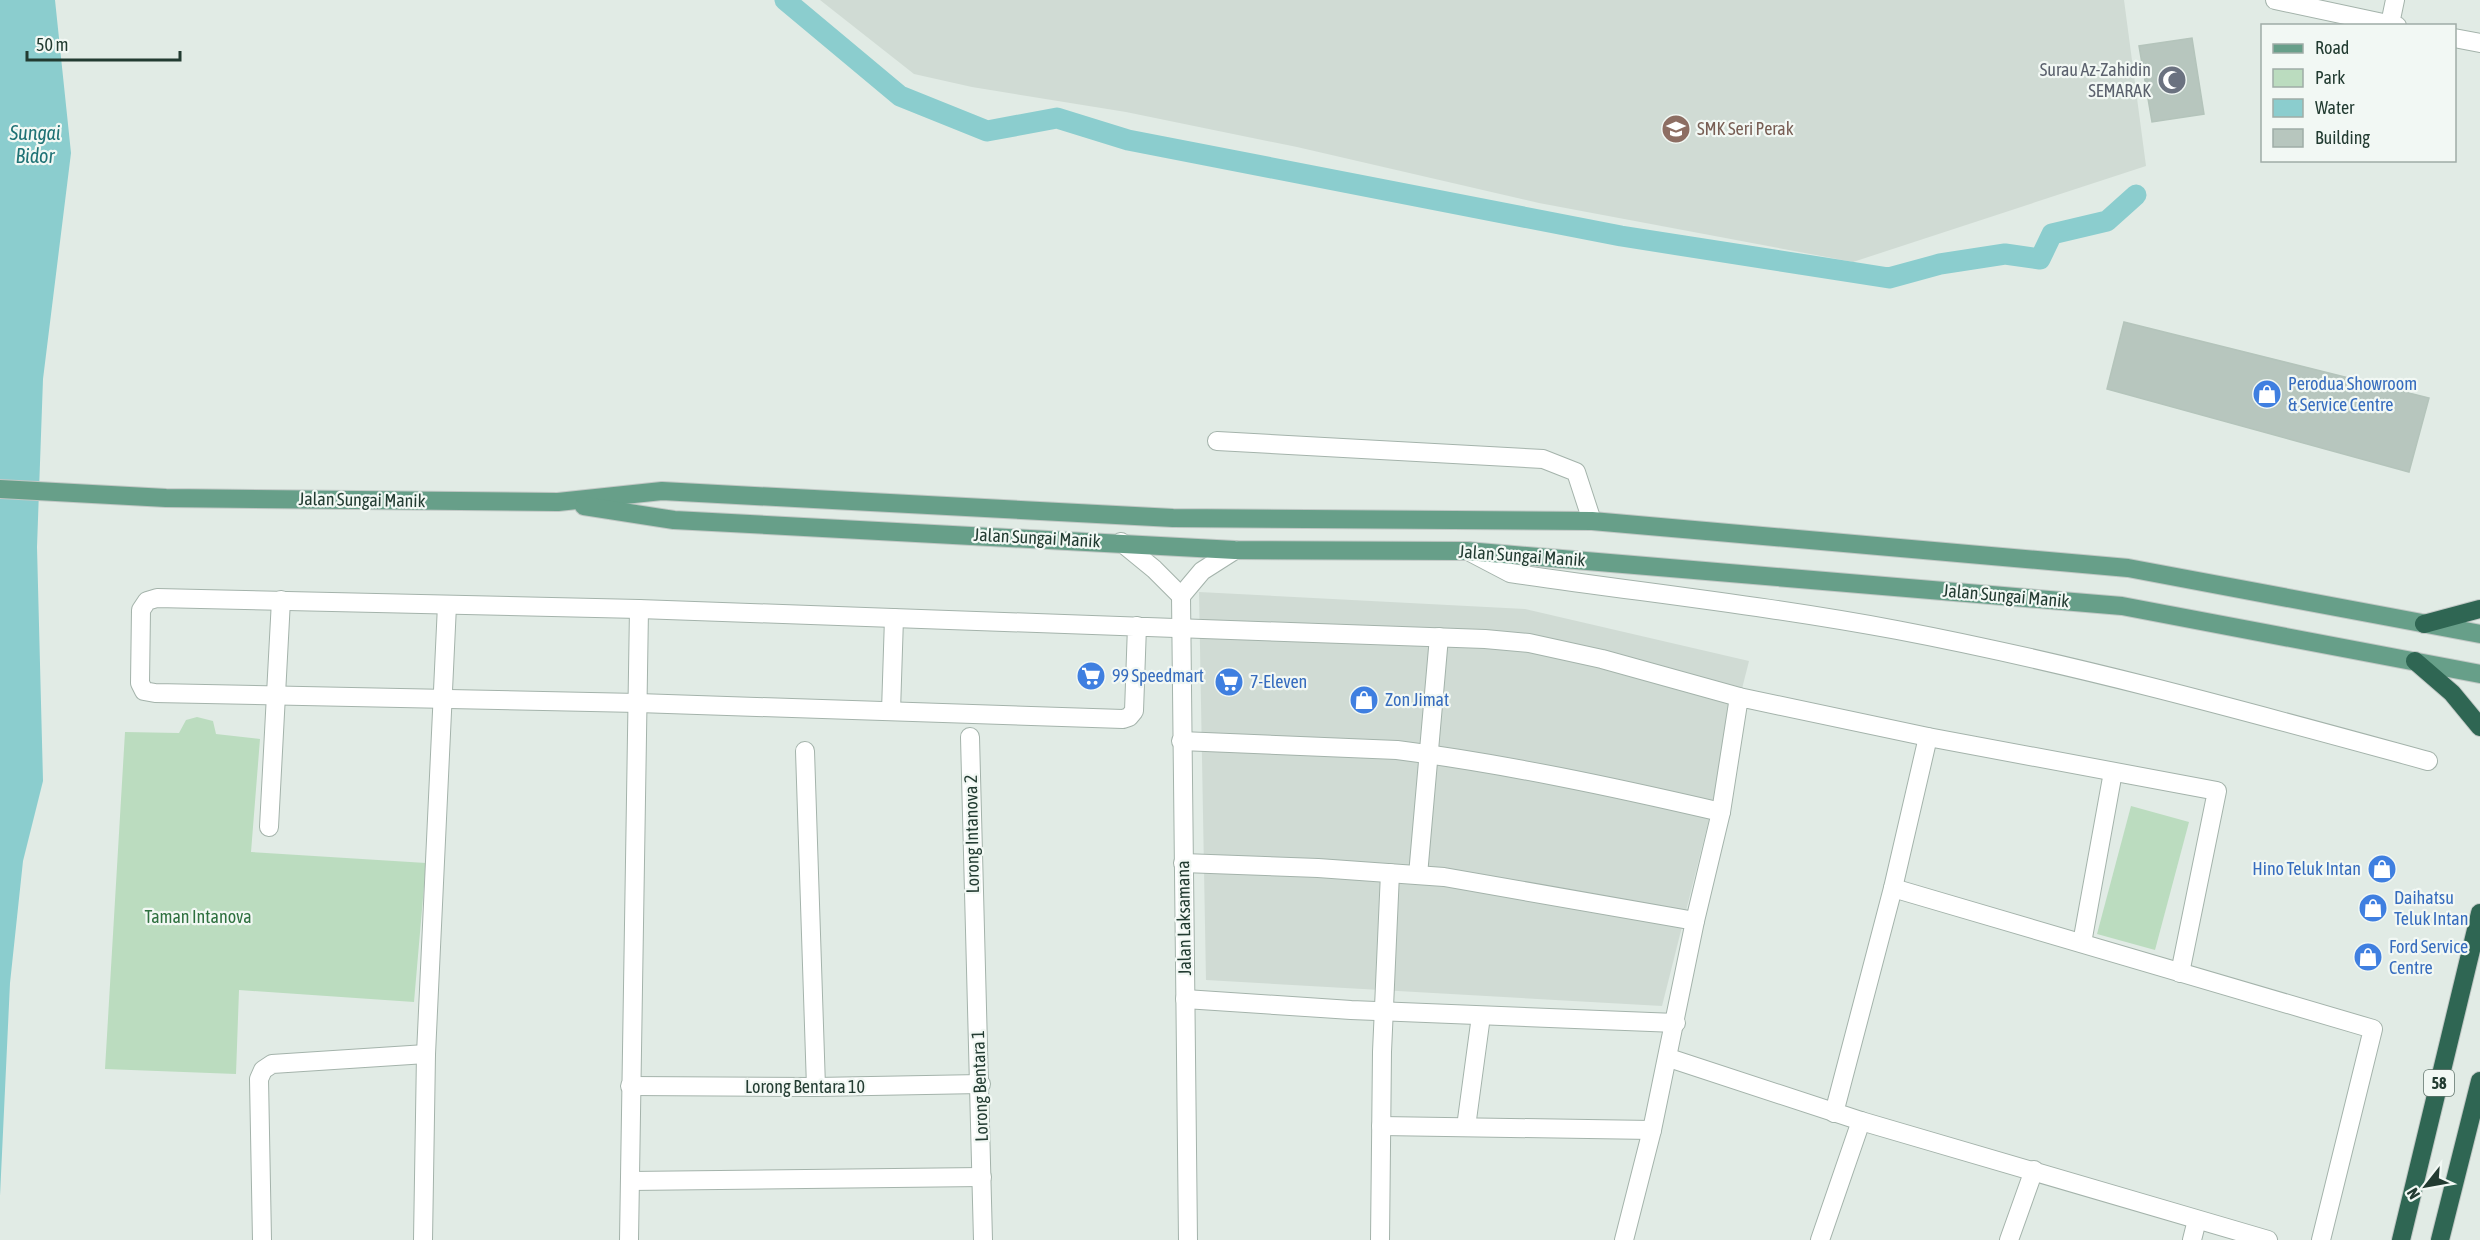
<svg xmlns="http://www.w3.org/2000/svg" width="2480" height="1240" font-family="'Asap Condensed',sans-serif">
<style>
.built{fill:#d0dbd4}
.green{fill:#bbdcbf}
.water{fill:#8bcdce}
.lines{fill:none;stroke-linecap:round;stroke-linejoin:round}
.canal{stroke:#8bcdce;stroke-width:21}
.building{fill:#b7c6be;stroke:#b4c4bb;stroke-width:1.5}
.minor-casing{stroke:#a4b3ab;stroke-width:20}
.major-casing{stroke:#c1c8c5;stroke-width:20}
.highway-casing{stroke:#c1c8c5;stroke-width:20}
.minor{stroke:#fff;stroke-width:18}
.major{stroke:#679f89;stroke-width:18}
.highway{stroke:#2f6653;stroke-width:18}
.labels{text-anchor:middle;stroke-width:4.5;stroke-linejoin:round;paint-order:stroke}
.shield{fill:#f2f8f4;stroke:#60746c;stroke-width:1.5}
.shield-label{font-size:16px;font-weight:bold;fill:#223b31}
.worship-label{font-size:18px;fill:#5b616d;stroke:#f2f8f4;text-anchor:end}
.education-label{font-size:18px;fill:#785e54;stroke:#f2f8f4;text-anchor:start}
.shop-label{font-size:18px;fill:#366cbe;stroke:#f2f8f4;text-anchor:start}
.street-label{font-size:18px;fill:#223b31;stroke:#f2f8f4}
.park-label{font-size:18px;fill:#2e703f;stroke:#f2f8f4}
.water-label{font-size:20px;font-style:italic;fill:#1f7275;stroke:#f2f8f4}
</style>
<rect width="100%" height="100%" fill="#e1ebe5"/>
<g class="built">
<polygon points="820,0 2124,0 2146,166 1853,262 1539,203 1297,147 1126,112 972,87 914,74"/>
<polygon points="1199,592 1525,609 1749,661 1662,1006 1206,980"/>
</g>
<g class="green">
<polygon points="197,717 213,721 216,734 260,739 251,852 426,863 414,1002 239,990 236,1074 105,1069 125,732 179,733 186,720"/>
<polygon points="2131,806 2189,822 2155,950 2097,934"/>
</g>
<polygon class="water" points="0,0 55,0 71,153 43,379 37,547 43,781 23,861 10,983 0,1196"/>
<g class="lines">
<polyline class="canal" points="785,0 900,96 987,131 1057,118 1128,140 1621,236 1889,278 1940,264 2005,254 2040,259 2052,234 2107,221 2136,195"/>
</g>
<g class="building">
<polygon points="2192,38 2204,114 2152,122 2139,46"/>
<polygon points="2124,322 2429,398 2409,472 2107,389"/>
</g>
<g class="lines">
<g class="minor-casing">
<g id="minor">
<polyline points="2275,0 2397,26"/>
<polyline points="2390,24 2395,0"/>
<polyline points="2454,38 2480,43"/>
<polyline points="1217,441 1543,459 1576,472 1592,521"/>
<polyline points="1121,542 1154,569 1181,596"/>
<path d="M 1468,551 L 1510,573 C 1639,592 1770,606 1897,630 C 2076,664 2252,713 2428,761"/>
<polyline points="1137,626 1134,711 1129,717 1123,719 638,703 155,693 144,691 140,683 141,610 147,601 157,598 639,609 1485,639 1529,643 1602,659 1739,697"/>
<polyline points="891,711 894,618"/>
<polyline points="970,737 983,1240"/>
<path d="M 1181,741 L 1397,750 C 1506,764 1613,787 1721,812"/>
<polyline points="805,751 816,1087"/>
<polyline points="269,827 281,600"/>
<polyline points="1183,863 1318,868 1444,877 1695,921"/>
<polyline points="1418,875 1439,637"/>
<polyline points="1893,888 2373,1029 2321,1240"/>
<polyline points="2082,943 2113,772"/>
<polyline points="1185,999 1351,1010 1676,1023"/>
<polyline points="1669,1058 1861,1121 2268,1240"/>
<polyline points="630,1086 816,1087 981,1084"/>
<polyline points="1834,1113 1893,888 1928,737"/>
<polyline points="1381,1126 1652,1130"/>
<polyline points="1466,1127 1481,1016"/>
<polyline points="630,1181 982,1177"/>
<polyline points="262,1240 259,1079 263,1070 272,1064 426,1054"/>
<polyline points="423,1240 426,1054 447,605"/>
<polyline points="629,1240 639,609"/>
<polyline points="1188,1240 1181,596 1202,571 1235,550"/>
<polyline points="1380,1240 1382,1052 1390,873"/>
<polyline points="1624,1240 1652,1130 1695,921 1721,812 1739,697 1928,737 2217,791 2180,973"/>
<polyline points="1820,1240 1861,1121"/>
<polyline points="2009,1240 2034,1170"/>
<polyline points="2192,1240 2197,1220"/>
</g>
</g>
<g class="major-casing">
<g id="major">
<polyline points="0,489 166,498 558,502 662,491 1173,518 1592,521 2128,568 2480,634"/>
<polyline points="584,506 674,520 1235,550 1467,551 2122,606 2480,674"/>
</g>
</g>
<g class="highway-casing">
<g id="highway">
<polyline points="2424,624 2480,609"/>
<polyline points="2415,661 2452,693 2480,727"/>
<polyline points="2401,1240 2480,913"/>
<polyline points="2440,1240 2480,1081"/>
</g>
</g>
<use href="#minor" class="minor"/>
<use href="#major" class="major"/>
<use href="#highway" class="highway"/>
</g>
<defs>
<g id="mosque-disc" transform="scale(1.5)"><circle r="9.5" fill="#6b7280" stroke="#f2f8f4"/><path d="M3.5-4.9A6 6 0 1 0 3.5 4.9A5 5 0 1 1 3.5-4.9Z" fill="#fff"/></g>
<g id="school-disc" transform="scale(1.5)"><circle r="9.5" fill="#8d6e63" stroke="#f2f8f4"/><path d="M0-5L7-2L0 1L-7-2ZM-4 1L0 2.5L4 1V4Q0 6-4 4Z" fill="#fff"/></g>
<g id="shop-disc" transform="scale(1.5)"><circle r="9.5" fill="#3f7fe0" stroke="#f2f8f4"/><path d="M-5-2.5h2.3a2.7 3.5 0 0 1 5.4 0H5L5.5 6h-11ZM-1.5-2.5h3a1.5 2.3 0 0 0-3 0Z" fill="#fff"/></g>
<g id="supermarket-disc" transform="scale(1.5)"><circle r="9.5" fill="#3f7fe0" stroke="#f2f8f4"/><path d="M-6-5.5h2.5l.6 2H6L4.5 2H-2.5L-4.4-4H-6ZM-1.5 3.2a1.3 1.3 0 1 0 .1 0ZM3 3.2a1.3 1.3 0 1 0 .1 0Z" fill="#fff"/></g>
</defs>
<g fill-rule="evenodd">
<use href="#mosque-disc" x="2172" y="80"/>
<use href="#school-disc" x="1676" y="129"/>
<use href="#shop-disc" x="2267" y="394"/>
<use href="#supermarket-disc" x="1091" y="676"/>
<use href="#supermarket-disc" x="1229" y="682"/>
<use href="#shop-disc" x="1364" y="700"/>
<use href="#shop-disc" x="2382" y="869"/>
<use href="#shop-disc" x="2373" y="908"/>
<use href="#shop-disc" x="2368" y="957"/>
</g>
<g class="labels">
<rect class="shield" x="2424" y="1070" width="30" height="26" rx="4.5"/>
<g class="shield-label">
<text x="2439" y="1089">58</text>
</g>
<g class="worship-label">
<text x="2151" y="76">Surau Az-Zahidin<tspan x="2151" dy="21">SEMARAK</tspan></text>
</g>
<g class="education-label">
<text x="1697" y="135">SMK Seri Perak</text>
</g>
<g class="shop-label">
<text x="2288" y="390">Perodua Showroom<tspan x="2288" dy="21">&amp; Service Centre</tspan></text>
<text x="1112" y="682">99 Speedmart</text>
<text x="1250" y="688">7-Eleven</text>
<text x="1385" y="706">Zon Jimat</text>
<text x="2361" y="875" text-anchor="end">Hino Teluk Intan</text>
<text x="2394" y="904">Daihatsu<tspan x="2394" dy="21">Teluk Intan</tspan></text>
<text x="2389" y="953">Ford Service<tspan x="2389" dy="21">Centre</tspan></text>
</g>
<g class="street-label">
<text transform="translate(362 500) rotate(1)" y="6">Jalan Sungai Manik</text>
<text transform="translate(1037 538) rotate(3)" y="6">Jalan Sungai Manik</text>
<text transform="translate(1522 556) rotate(4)" y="6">Jalan Sungai Manik</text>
<text transform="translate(2006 596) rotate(5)" y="6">Jalan Sungai Manik</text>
<text transform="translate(972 834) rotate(-91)" y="6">Lorong Intanova 2</text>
<text transform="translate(1184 918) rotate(-91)" y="6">Jalan Laksamana</text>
<text transform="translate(980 1086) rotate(-92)" y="6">Lorong Bentara 1</text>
<text x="805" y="1093">Lorong Bentara 10</text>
</g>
<g class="park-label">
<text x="198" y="923">Taman Intanova</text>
</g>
<g class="water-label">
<text x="35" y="140">Sungai<tspan x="35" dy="23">Bidor</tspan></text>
</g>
</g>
<rect x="2261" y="24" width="195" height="138" fill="#f2f8f4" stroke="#9faca6" stroke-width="1.5"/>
<rect x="2273" y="44" width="30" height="9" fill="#679f89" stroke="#9faca6" stroke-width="1.5"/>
<text x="2315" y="54" font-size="18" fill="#223b31">Road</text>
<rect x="2273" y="69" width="30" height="18" fill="#bbdcbf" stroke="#9faca6" stroke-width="1.5"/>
<text x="2315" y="84" font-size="18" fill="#223b31">Park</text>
<rect x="2273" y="99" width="30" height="18" fill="#8bcdce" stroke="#9faca6" stroke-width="1.5"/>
<text x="2315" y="114" font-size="18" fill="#223b31">Water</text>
<rect x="2273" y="129" width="30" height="18" fill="#b7c6be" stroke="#9faca6" stroke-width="1.5"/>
<text x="2315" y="144" font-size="18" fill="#223b31">Building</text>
<g transform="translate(2426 1186) rotate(239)" stroke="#f2f8f4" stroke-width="4.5" paint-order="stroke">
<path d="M0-4.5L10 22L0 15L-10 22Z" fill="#223b31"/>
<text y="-9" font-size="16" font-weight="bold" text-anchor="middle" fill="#223b31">N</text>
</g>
<path d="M27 51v9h153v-9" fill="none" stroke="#223b31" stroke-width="3"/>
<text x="36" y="51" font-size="18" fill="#223b31" stroke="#f2f8f4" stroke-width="4.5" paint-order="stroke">50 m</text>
</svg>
